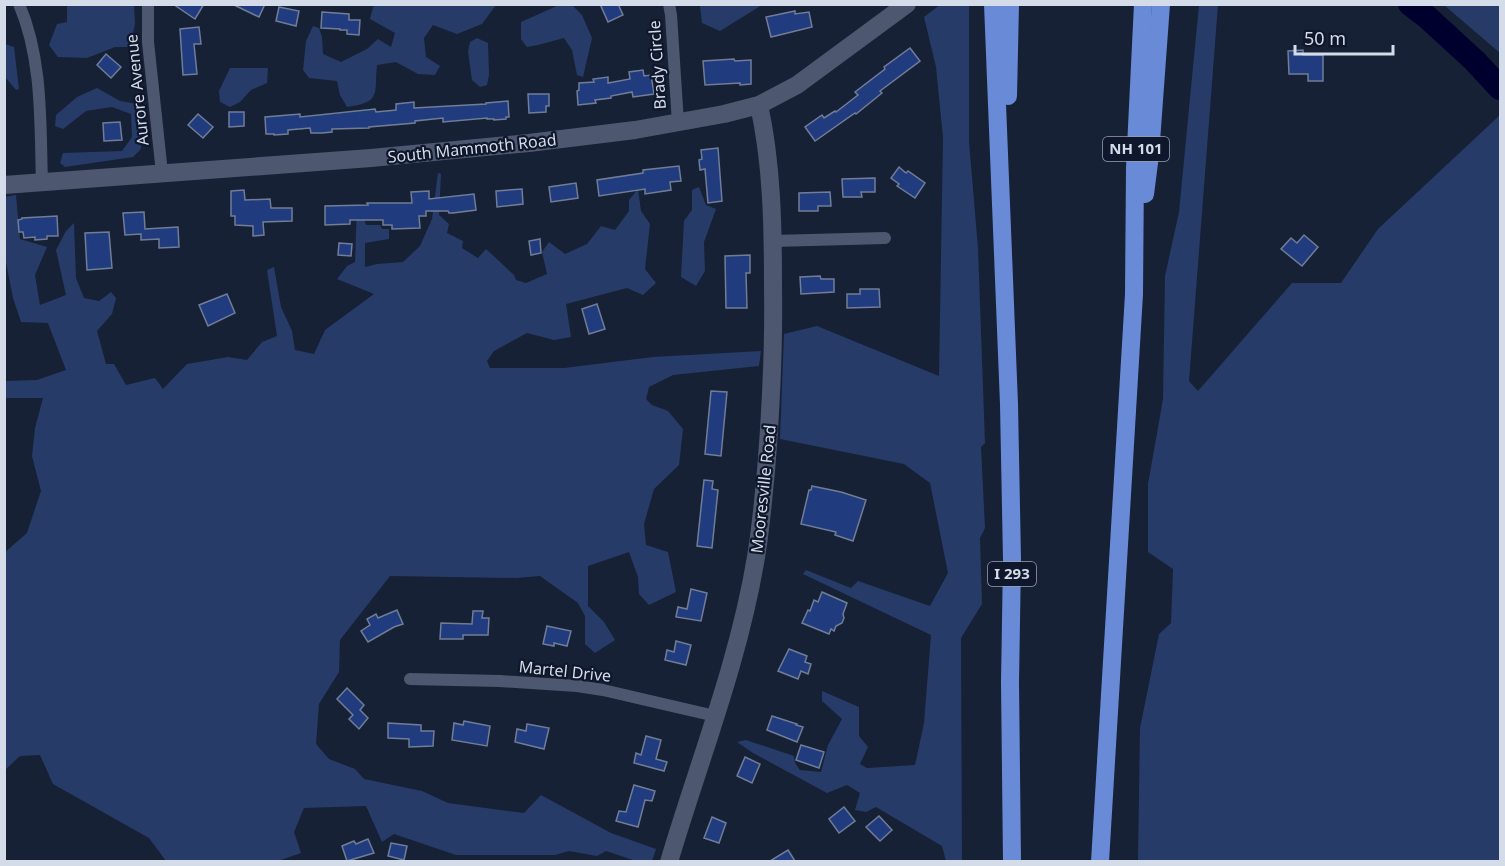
<svg xmlns="http://www.w3.org/2000/svg" width="1505" height="866" font-family="'Noto Sans',sans-serif">
<style>
.green{fill:#273b68}
.lines{fill:none;stroke-linecap:round;stroke-linejoin:round}
.river{stroke:#00002e;stroke-width:24}
.building{fill:#213b7f;stroke:#707d96;stroke-width:1.5}
.street{stroke:#4d5870;stroke-width:12}
.secondary{stroke:#4d5870;stroke-width:18}
.highway{stroke:#698bd7;stroke-width:18}
.labels{text-anchor:middle;stroke-width:4.5;stroke-linejoin:round;paint-order:stroke}
.shield{fill:#0e172b;stroke:#99a0b0;stroke-width:1.5}
.shield-label{font-size:15px;font-weight:bold;fill:#d4dbe9}
.street-label{font-size:16px;fill:#d4dbe9;stroke:#0e172b}
</style>
<rect width="100%" height="100%" fill="#172135"/>
<g class="green">
<polygon points="941,4 971,5 969,7 969,142 978,248 985,443 981,447 985,528 980,538 982,604 961,638 962,862 946,861 942,846 876,807 866,812 855,810 860,793 847,785 827,793 753,753 737,742 746,740 794,756 795,763 800,770 821,772 828,745 842,719 822,701 822,691 859,707 859,736 868,747 860,764 867,768 915,765 924,723 931,635 803,574 806,570 851,588 858,581 930,606 948,573 930,483 904,464 780,439 784,334 817,326 939,376 943,137 936,67 924,17"/>
<polygon points="67,5 134,5 135,24 130,47 115,47 87,58 58,57 49,45 57,24 67,22"/>
<path d="M 377,5 L 377,4 L 496,5 L 482,24 L 457,34 L 433,25 L 424,38 L 426,57 L 440,66 L 435,75 L 418,74 L 396,62 L 377,65 C 374,94 382,102 347,107 L 340,95 L 337,81 L 309,78 L 303,70 L 306,41 L 313,26 L 319,28 L 322,37 L 323,54 L 341,62 L 367,49 L 378,39 L 391,47 L 395,33 L 370,19 L 373,7 Z"/>
<polygon points="559,5 572,5 582,15 592,38 583,77 577,75 572,50 564,38 538,45 527,47 521,39 521,22"/>
<polygon points="702,5 702,4 762,5 720,31 702,23 700,6"/>
<polygon points="1199,5 1218,5 1189,381 1198,391 1292,283 1341,283 1378,229 1500,115 1500,861 1138,861 1140,728 1159,634 1171,623 1173,569 1148,552 1148,484 1163,399 1165,276 1179,212"/>
<polygon points="1444,5 1500,5 1500,53"/>
<polygon points="477,38 488,43 489,75 487,85 480,87 472,80 468,52 470,42"/>
<polygon points="5,44 14,47 19,89 16,90 5,77"/>
<polygon points="230,68 268,68 267,83 251,90 240,102 230,107 220,102 219,91"/>
<polygon points="97,88 120,101 143,105 141,149 133,157 65,167 60,163 63,153 122,151 132,137 131,114 112,107 86,111 63,129 55,126 56,115 77,97"/>
<polygon points="438,173 441,174 439,215 449,224 447,233 463,241 462,248 478,258 486,249 514,275 516,280 526,283 547,274 542,252 549,242 565,254 587,244 601,226 615,230 629,211 629,200 638,189 641,211 650,224 645,269 656,283 643,295 627,288 566,304 571,337 554,340 527,333 494,351 487,361 490,368 564,368 653,357 761,351 759,366 673,375 649,387 646,399 652,405 668,411 683,429 679,465 654,489 644,524 646,545 668,552 676,592 649,605 639,594 638,577 629,552 588,566 588,606 604,622 615,640 595,653 585,644 585,616 578,603 540,576 516,578 390,576 340,640 339,672 319,704 316,744 329,759 355,769 364,779 422,791 448,803 524,813 541,795 611,833 656,849 652,861 636,861 606,851 597,856 569,851 555,855 456,855 394,834 382,842 366,806 304,808 294,832 301,853 278,861 166,861 149,838 53,784 40,755 20,756 5,770 4,553 27,533 41,491 32,456 35,428 43,398 5,398 5,381 37,380 66,370 48,323 21,322 13,298 5,257 5,197 16,195 20,239 47,247 35,275 40,305 66,295 56,250 66,231 74,223 76,278 84,298 99,301 111,292 116,298 112,314 97,331 106,364 114,364 126,385 155,378 163,389 187,364 228,357 247,360 262,342 277,336 267,270 274,267 281,307 292,331 295,350 314,354 325,330 374,294 337,279 347,266 355,262 357,205 361,209 366,225 380,225 382,229 389,229 389,239 365,243 365,267 377,264 403,262 420,246 432,219"/>
<polygon points="699,187 706,205 716,209 704,242 705,271 696,286 681,277 684,221 692,210 692,190"/>
</g>
<g class="lines">
<polyline class="river" points="1410,4 1427,17 1475,61 1500,88"/>
</g>
<g class="building">
<polygon points="173,4 204,4 195,19"/>
<polygon points="232,4 265,4 259,17"/>
<polygon points="600,4 618,4 623,15 608,22"/>
<polygon points="279,7 299,11 296,26 276,21"/>
<polygon points="795,11 795,14 809,12 812,27 771,37 766,17"/>
<polygon points="322,12 349,14 349,20 360,20 359,35 347,34 347,30 340,30 340,29 321,28"/>
<polygon points="199,27 201,44 194,44 197,74 183,75 180,29"/>
<polygon points="910,48 920,61 880,91 882,93 856,114 855,113 815,141 805,127 822,115 824,118 835,111 836,112 858,95 855,92 885,69 884,67"/>
<polygon points="1303,50 1303,55 1323,55 1323,81 1308,81 1308,74 1289,74 1288,51"/>
<polygon points="106,54 121,67 111,78 97,65"/>
<polygon points="734,59 735,61 751,60 751,84 740,85 740,83 705,85 703,61"/>
<polygon points="643,70 644,76 651,75 654,94 633,97 632,92 611,96 611,98 595,100 596,103 578,105 577,91 579,90 579,83 594,82 593,79 608,77 608,83 630,79 629,72"/>
<polygon points="528,94 549,94 549,106 546,106 546,112 529,113"/>
<polygon points="508,101 509,117 506,117 506,119 494,120 494,119 487,119 487,118 443,122 443,118 415,121 415,123 369,127 369,128 332,129 332,132 322,133 311,133 310,128 288,130 288,134 274,135 274,134 266,134 265,117 300,114 300,117 375,109 376,112 396,110 396,104 414,102 414,108 486,104 486,103"/>
<polygon points="229,112 244,112 244,126 229,127"/>
<polygon points="198,114 213,127 203,138 188,125"/>
<polygon points="120,122 122,140 104,141 103,123"/>
<polygon points="718,148 722,201 708,203 705,169 700,170 699,160 702,159 701,150"/>
<polygon points="679,166 681,181 670,182 671,190 645,194 645,189 599,196 597,180 643,173 643,170"/>
<polygon points="899,167 906,173 908,171 925,183 915,198 897,186 899,184 891,178"/>
<polygon points="875,178 875,192 861,192 862,197 843,197 842,179"/>
<polygon points="576,183 578,198 551,202 549,187"/>
<polygon points="522,189 523,204 497,207 496,191"/>
<polygon points="244,190 245,200 270,199 271,208 292,208 292,221 263,222 264,235 253,236 253,226 235,225 235,216 231,216 231,191"/>
<polygon points="429,191 429,199 474,194 476,210 453,213 449,213 448,211 426,211 426,216 419,216 420,228 392,229 392,225 383,225 383,220 350,220 350,224 325,225 325,206 368,205 367,203 412,203 411,192"/>
<polygon points="830,192 831,206 818,206 818,211 799,211 799,193"/>
<polygon points="144,212 145,229 178,227 179,247 159,248 159,239 141,240 141,234 125,235 123,213"/>
<polygon points="57,216 58,236 47,236 47,239 35,240 35,237 24,238 23,232 19,232 18,220 22,219 22,218"/>
<polygon points="109,232 112,268 87,270 85,233"/>
<polygon points="1304,235 1318,247 1302,266 1281,249 1291,238 1297,243"/>
<polygon points="540,239 541,253 531,255 529,241"/>
<polygon points="339,243 352,244 351,256 338,255"/>
<polygon points="750,255 750,273 746,273 747,308 726,308 725,256"/>
<polygon points="820,276 821,279 834,279 834,292 801,294 800,277"/>
<polygon points="860,289 879,289 880,307 847,308 847,294 860,294"/>
<polygon points="227,294 235,313 208,326 199,305"/>
<polygon points="597,304 605,329 589,334 582,309"/>
<polygon points="711,391 727,392 721,456 705,454"/>
<polygon points="704,480 713,481 712,489 718,490 712,548 697,546"/>
<polygon points="812,486 841,492 866,500 853,541 835,535 836,532 801,524 809,490 811,490"/>
<polygon points="691,589 707,593 701,621 676,617 678,607 687,609"/>
<polygon points="822,592 847,603 843,614 844,618 842,623 836,626 834,631 831,629 829,634 802,623 808,610 810,611 814,600 818,602"/>
<polygon points="397,610 403,624 394,627 368,642 361,631 370,625 367,619 376,614 378,618"/>
<polygon points="473,611 483,611 482,618 489,618 488,635 463,635 463,639 440,639 441,623 472,624"/>
<polygon points="547,626 571,631 567,646 554,643 554,646 543,644"/>
<polygon points="676,641 691,645 686,665 665,660 667,650 674,652"/>
<polygon points="789,649 807,656 805,662 811,664 808,674 801,671 798,679 778,671"/>
<polygon points="347,688 364,705 360,710 368,718 359,729 349,719 353,715 337,699"/>
<polygon points="772,716 797,724 796,725 803,727 797,742 767,730"/>
<polygon points="464,721 490,726 487,746 452,740 454,723 463,725"/>
<polygon points="388,723 421,725 421,731 434,731 433,746 409,747 409,739 388,738"/>
<polygon points="527,724 549,728 544,749 515,742 517,729 526,731"/>
<polygon points="646,736 661,740 656,759 667,762 664,771 634,763 636,753 641,755"/>
<polygon points="801,745 824,752 819,768 796,760"/>
<polygon points="745,757 760,764 752,783 737,776"/>
<polygon points="634,785 655,791 652,801 645,800 638,827 616,821 619,811 626,812"/>
<polygon points="844,807 855,821 839,833 829,819"/>
<polygon points="879,816 892,830 880,841 866,827"/>
<polygon points="712,817 726,823 719,843 704,838"/>
<polygon points="368,839 374,853 347,861 342,846 354,841 356,844"/>
<polygon points="391,843 407,846 404,860 388,856"/>
<polygon points="788,850 795,861 770,861"/>
</g>
<g class="lines">
<g class="street">
<path d="M 19,4 C 43,60 40,123 42,182"/>
<polyline points="148,4 148,42 162,173"/>
<polyline points="669,4 671,15 678,123"/>
<polyline points="773,241 885,238"/>
<polyline points="410,679 500,681 577,686 603,690 715,716"/>
</g>
<g class="secondary">
<polyline points="4,185 371,158 529,143 635,130 724,114 759,105 797,85 907,4"/>
<path d="M 669,862 C 699,761 739,661 756,557 C 761,528 763,500 766,471 C 771,409 774,348 773,286 C 773,226 772,164 759,105"/>
</g>
<g class="highway">
<polyline points="993,4 1009,404 1012,560 1010,682 1012,862"/>
<polyline points="1008,96 1010,4"/>
<polyline points="1145,194 1150,155 1161,4"/>
<polyline points="1100,862 1134,294 1135,168 1143,4"/>
</g>
</g>
<g class="labels">
<g class="shield">
<rect x="1103" y="137" width="66" height="24" rx="4.5"/>
<rect x="988" y="562" width="48" height="24" rx="4.5"/>
</g>
<g class="shield-label">
<text x="1136" y="154">NH 101</text>
<text x="1012" y="579">I 293</text>
</g>
<g class="street-label">
<text transform="translate(657 65) rotate(-94)" y="6">Brady Circle</text>
<text transform="translate(137 90) rotate(-96)" y="6">Aurore Avenue</text>
<text transform="translate(472 148) rotate(-6)" y="6">South Mammoth Road</text>
<text transform="translate(763 489) rotate(-84)" y="6">Mooresville Road</text>
<text transform="translate(565 671) rotate(6)" y="6">Martel Drive</text>
</g>
</g>
<rect width="1505" height="866" fill="none" stroke="#d4dbe9" stroke-width="12"/>
<path d="M1295 45v9h98v-9" fill="none" stroke="#d4dbe9" stroke-width="3"/>
<text x="1304" y="45" font-size="18" fill="#d4dbe9" stroke="#0e172b" stroke-width="4.5" paint-order="stroke">50 m</text>
</svg>
